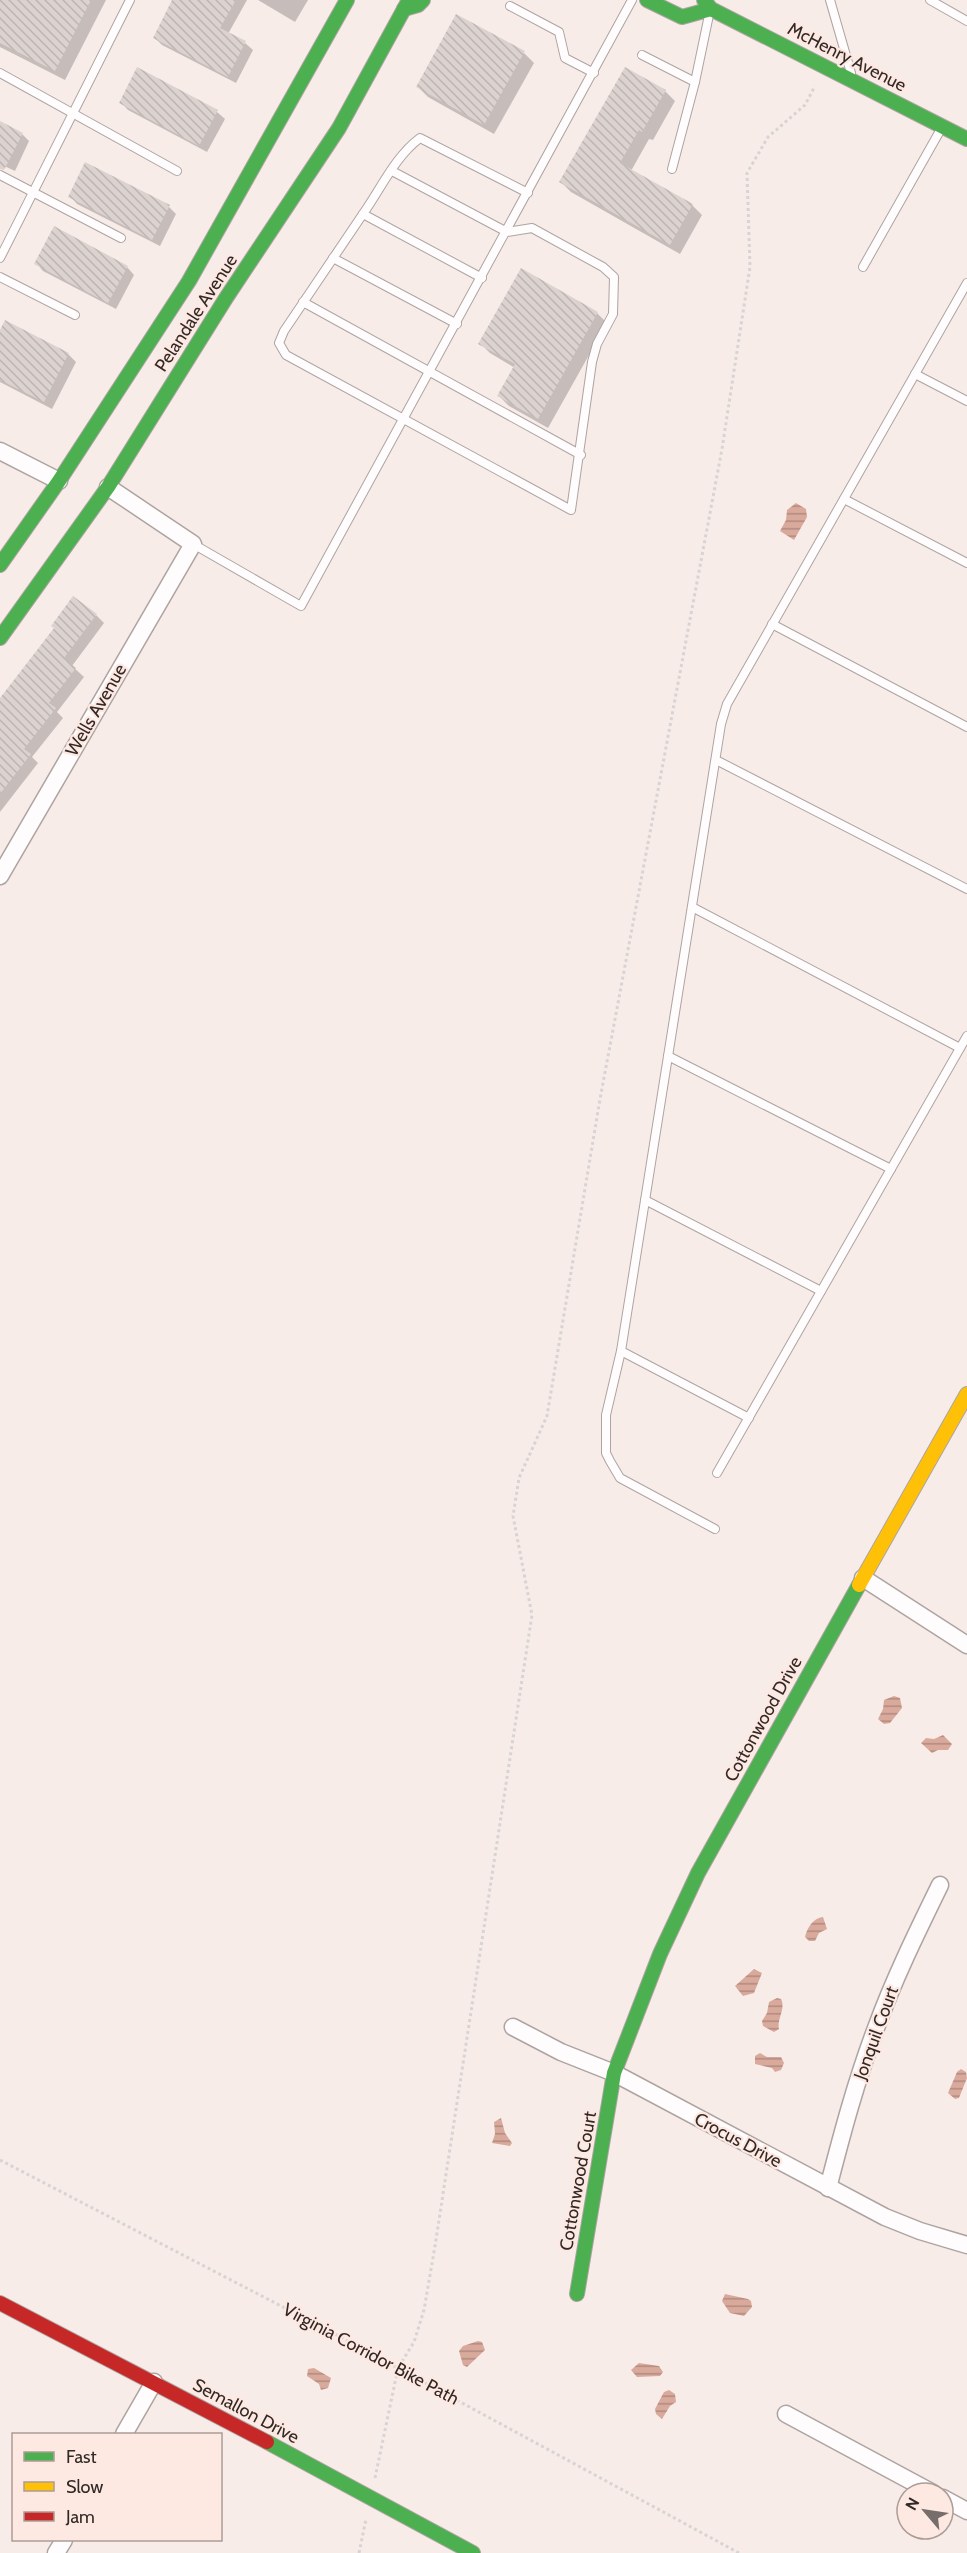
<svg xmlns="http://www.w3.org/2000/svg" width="967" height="2553" font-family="Cabin,sans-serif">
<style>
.water{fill:url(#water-rules)}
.shadow{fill:#0003}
.building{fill:url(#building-back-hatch)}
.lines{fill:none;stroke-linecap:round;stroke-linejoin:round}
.lane-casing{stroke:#ada4a2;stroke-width:10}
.street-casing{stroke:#ada4a2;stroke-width:19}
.fast-casing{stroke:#ada4a2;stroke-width:16}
.slow-casing{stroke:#ada4a2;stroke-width:16}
.jam-casing{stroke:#ada4a2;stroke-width:16}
.path{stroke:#d8d4d4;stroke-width:3;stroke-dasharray:3 3;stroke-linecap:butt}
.lane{stroke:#fefcfc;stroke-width:8}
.street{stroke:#fefcfc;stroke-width:16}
.fast{stroke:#4caf50;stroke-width:14}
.slow{stroke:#ffc107;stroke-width:14}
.jam{stroke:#c62828;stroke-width:14}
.labels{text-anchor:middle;stroke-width:4.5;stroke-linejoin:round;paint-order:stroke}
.street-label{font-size:18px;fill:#312926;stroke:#fee8e2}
</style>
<defs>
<pattern id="water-rules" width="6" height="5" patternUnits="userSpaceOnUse" patternTransform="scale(1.5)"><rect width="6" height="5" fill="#d9aa9c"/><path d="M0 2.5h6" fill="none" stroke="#b18a7f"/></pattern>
<pattern id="building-back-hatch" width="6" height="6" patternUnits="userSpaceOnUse" patternTransform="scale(1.5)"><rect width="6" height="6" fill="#dcd3d0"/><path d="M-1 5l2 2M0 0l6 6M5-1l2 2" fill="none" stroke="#bdb5b2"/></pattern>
</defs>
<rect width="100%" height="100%" fill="#f8ece8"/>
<g class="water">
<polygon points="796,503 806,509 807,517 794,540 780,531 786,520 787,510"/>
<polygon points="894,1696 900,1698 902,1708 890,1723 884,1724 878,1719 883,1709 884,1700"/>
<polygon points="943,1735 952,1744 948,1750 938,1750 932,1753 921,1743 926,1738 934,1739"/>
<path d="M 823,1917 L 827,1929 L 819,1933 L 815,1941 L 809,1941 L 805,1937 C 807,1928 813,1918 823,1917 Z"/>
<polygon points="754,1969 762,1973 754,1993 743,1996 735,1986"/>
<path d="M 777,1998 L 781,1999 C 786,2009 777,2018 779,2029 L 774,2032 L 763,2026 L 762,2021 L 767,2013 L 769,2002 Z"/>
<polygon points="760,2053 767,2057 781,2057 784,2063 781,2070 775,2072 772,2068 755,2064 755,2056"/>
<polygon points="961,2069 966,2072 967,2078 959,2098 955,2099 948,2093 957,2072"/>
<polygon points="501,2118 505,2133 512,2143 510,2146 492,2143 495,2134 494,2122"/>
<polygon points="725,2294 748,2299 751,2301 752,2307 744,2316 730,2313 722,2301"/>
<polygon points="478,2341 482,2342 485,2350 467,2367 463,2365 459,2351 463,2346"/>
<polygon points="639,2363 659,2366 663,2372 660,2376 637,2377 631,2370"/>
<polygon points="314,2368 331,2378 328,2388 321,2390 319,2384 307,2376 308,2369"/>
<polygon points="669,2390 675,2394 676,2402 670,2406 662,2419 656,2414 655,2409 664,2392"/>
</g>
<g class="shadow">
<polygon points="0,0 106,0 65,80 0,47"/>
<polygon points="174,0 247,0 228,34 245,43 253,50 236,83 162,45 154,37"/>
<polygon points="258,0 308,0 295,22"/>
<polygon points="524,53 534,63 494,134 428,97 418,87"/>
<polygon points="665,91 675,101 653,140 649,139 631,171 692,205 702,215 680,254 571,192 561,182"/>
<polygon points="121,102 217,112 225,119 207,152 128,110"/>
<polygon points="0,123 22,134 29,141 15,171 0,164"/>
<polygon points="70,196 169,207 176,214 160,246 77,204"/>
<polygon points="36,263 127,267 134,275 116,309 43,271"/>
<polygon points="521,270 597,313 607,323 548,428 509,406 499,396 515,368 490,353 480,343"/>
<polygon points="5,322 68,354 76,362 52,409 0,382 0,333"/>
<polygon points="96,615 104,623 72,666 84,677 57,712 63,718 32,757 38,763 0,812 0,701"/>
</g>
<g class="building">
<polygon points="0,0 91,0 55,71 0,43"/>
<polygon points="172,0 236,0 220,28 246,41 228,77 153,38"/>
<polygon points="456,14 525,51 484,125 416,87"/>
<polygon points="137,67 218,110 199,146 119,103"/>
<polygon points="625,67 666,90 642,132 639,130 620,163 693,204 670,245 559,182"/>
<polygon points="0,121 23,133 4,170 0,169"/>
<polygon points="85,162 170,205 152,240 68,197"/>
<polygon points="54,226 128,266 108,303 34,264"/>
<polygon points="521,268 598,312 538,419 497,396 515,364 478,344"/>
<polygon points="5,320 69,353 44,402 0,380 0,330"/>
<polygon points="73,596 97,614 64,658 76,668 49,703 56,708 24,749 31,754 0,794 0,698 54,628 51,626"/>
</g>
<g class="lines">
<g class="lane-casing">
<g id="lane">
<polyline points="830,0 851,73"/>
<polyline points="930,0 967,21"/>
<polyline points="510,6 559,32 565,58 594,73"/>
<polyline points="642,55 695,82"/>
<polyline points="0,73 177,171"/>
<polyline points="672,169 695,82 709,15"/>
<path d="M 392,171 L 507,232 L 532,228 L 603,267 L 614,277 L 613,314 L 597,344 L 592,362 L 571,510 L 286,355 L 279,343 L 284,331 C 312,290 339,249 367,208 C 383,184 397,155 420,138 L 528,193"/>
<polyline points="0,175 121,238"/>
<polyline points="363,214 482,278"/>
<polyline points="0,258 130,0"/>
<polyline points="333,258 457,324"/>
<polyline points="863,267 941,129"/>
<polyline points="0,277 75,315"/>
<polyline points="303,302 581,455"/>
<polyline points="915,374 967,401"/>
<polyline points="844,499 967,563"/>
<polyline points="193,544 301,606 632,0"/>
<polyline points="772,624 967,727"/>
<polyline points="716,760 967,889"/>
<polyline points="692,907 960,1048"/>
<polyline points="668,1056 891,1169"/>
<polyline points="645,1200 821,1291"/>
<polyline points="621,1351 749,1418"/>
<polyline points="717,1473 967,1036"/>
<polyline points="715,1529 620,1478 610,1461 606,1453 606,1415 621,1351 721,724 727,704 967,283"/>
</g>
</g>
<g class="street-casing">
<g id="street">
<polyline points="0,451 59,481"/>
<polyline points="0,876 193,544 108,487"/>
<polyline points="863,1578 967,1645"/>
<polyline points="513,2027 561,2052 614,2073 885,2217 920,2231 967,2245"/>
<path d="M 828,2188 C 842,2134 856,2081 876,2028 C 894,1979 917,1932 940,1885"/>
<polyline points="786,2414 933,2493"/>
<polyline points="124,2434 154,2382"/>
<polyline points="943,2498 967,2511"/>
<polyline points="56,2553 64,2540"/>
</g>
</g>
<g class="fast-casing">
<g id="fast">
<polyline points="647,0 682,17 711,9"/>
<polyline points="704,0 711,9 967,139"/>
<polyline points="404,9 418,5 423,0"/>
<polyline points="0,565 59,481 189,281 347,0"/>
<polyline points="0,638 108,487 226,298 339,128 409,0"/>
<polyline points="577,2294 614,2073 660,1954 698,1873 859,1585"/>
<polyline points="267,2442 473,2553"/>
</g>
</g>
<g class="slow-casing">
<polyline id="slow" points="859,1585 967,1394"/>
</g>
<g class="jam-casing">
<polyline id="jam" points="0,2303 267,2442"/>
</g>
<g class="path">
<polyline points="0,2160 333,2333 739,2553"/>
<polyline points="375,2478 398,2368 414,2342 424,2310 435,2246 532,1615 513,1516 519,1478 547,1416 600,1099 722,449 750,267 747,173 768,137 805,105 815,86"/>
<polyline points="359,2553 366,2519"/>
</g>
<use href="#lane" class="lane"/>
<use href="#street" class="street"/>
<use href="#fast" class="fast"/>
<use href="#slow" class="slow"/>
<use href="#jam" class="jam"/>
</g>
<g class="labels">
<g class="street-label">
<text transform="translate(847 57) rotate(27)" y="6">McHenry Avenue</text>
<text transform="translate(196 313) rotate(-57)" y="6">Pelandale Avenue</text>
<text transform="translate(96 710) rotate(-60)" y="6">Wells Avenue</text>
<text transform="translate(763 1719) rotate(-61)" y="6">Cottonwood Drive</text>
<text transform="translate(876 2033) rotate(-70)" y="6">Jonquil Court</text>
<text transform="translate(738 2140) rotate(28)" y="6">Crocus Drive</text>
<text transform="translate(578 2181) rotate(-80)" y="6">Cottonwood Court</text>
<text transform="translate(371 2354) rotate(28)" y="6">Virginia Corridor Bike Path</text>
<text transform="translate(246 2411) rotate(28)" y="6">Semallon Drive</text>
</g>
</g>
<rect x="12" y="2433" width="210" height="108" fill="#fee8e2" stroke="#ac9c97" stroke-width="1.5"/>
<rect x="24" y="2452" width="30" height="9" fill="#4caf50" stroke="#ac9c97" stroke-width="1.5"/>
<text x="66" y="2463" font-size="18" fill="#312926">Fast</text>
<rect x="24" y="2482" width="30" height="9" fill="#ffc107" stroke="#ac9c97" stroke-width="1.5"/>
<text x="66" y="2493" font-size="18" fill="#312926">Slow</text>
<rect x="24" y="2512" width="30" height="9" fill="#c62828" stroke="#ac9c97" stroke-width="1.5"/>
<text x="66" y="2523" font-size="18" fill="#312926">Jam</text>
<g transform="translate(925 2511) rotate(299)"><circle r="28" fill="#fee8e2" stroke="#ac9c97" stroke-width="1.5"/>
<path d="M0-4.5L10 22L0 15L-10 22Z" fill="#776d6a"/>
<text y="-9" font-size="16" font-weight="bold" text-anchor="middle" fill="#312926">N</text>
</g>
</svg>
